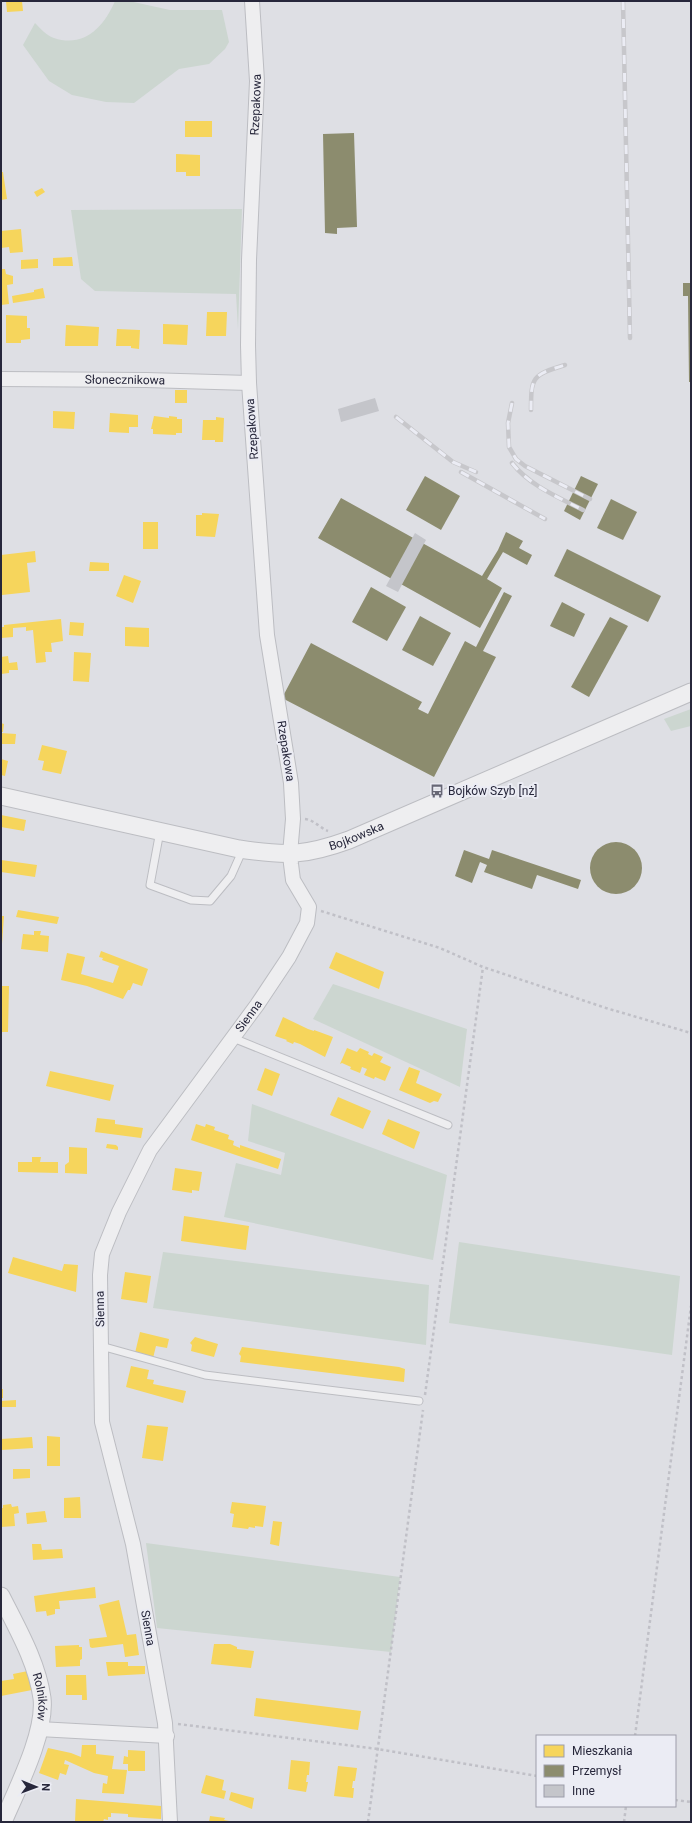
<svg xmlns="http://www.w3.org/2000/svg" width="692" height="1823" font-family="Roboto,sans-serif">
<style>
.green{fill:#ccd6d0}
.homes{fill:#f6d55c}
.industry{fill:#8c8c6e}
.building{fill:#c4c5ca}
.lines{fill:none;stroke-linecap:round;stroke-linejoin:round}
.service-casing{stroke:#bcbdc2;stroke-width:9}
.minor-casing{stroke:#bcbdc2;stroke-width:16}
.tertiary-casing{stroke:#bcbdc2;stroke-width:19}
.path{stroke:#c0c0c7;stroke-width:2.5;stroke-dasharray:3 3;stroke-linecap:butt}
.service{stroke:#eeeef0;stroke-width:7}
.minor{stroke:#eeeef0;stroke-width:14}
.tertiary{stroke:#eeeef0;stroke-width:17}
.rail-casing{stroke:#c7c7cb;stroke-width:4.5}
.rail{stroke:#ebecf4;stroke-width:3;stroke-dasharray:9;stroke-linecap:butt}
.labels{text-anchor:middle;stroke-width:4;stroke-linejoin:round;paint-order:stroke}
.street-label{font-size:12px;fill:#27273b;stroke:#ebecf4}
.poi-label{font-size:12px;fill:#27273b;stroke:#ebecf4;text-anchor:start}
</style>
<rect width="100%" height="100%" fill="#dedfe4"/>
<g class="green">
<path d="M 115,1 L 129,1 L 170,10 L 222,10 L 229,42 L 225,49 L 209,64 L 179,69 L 134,103 L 106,102 L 72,95 L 49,81 L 23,45 L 35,23 C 40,28 47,36 54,38 C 84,48 104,27 115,1 Z"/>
<polygon points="242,209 238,329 236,294 95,291 81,279 71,210"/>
<polygon points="691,709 691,726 671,731 664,719"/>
<polygon points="333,984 467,1029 460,1087 313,1019"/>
<polygon points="252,1104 447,1175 433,1260 224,1217 236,1163 281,1175 285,1153 248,1141"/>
<polygon points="459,1242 680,1276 672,1355 449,1323"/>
<polygon points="163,1252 429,1285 426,1345 153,1308"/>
<polygon points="146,1543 400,1577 391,1652 157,1628"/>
</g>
<g class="homes">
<polygon points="6,1 22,1 23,11 7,12"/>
<rect x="185" y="121" width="27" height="16"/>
<polygon points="176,154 200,155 200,176 186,176 186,172 176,172"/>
<polygon points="1,172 3,172 7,199 1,200"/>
<polygon points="42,188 45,192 37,197 34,192"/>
<polygon points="21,229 23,252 10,253 9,247 1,248 1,231"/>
<polygon points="72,257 73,266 53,266 53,258"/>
<polygon points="38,259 38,268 21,269 21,260"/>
<polygon points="1,269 5,269 6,274 13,276 13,284 7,285 9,304 1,305"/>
<polygon points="43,288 45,298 13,303 12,296 34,292 34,290"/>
<polygon points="207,312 227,312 226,336 206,336"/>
<polygon points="6,315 27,316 27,328 30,328 30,339 21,340 21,343 6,343"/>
<polygon points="163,324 188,325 187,345 163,344"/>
<polygon points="66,325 99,327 98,346 65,346"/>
<polygon points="117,329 140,330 139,349 131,348 131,346 116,346"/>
<rect x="175" y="390" width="12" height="13"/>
<polygon points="53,411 75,412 74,429 53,428"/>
<polygon points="110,413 138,415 138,427 129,427 129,433 109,432"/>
<polygon points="154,416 169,418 169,416 177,417 177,419 182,419 182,433 176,433 176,435 153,434 153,429 151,429"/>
<polygon points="216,417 224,418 223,442 215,442 215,440 202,440 203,420 216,420"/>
<polygon points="202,513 219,514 215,537 196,536 196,515 202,515"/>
<rect x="143" y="522" width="15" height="27"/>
<polygon points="35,551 36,562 27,563 30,592 2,595 1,555"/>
<polygon points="90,562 109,563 109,571 89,571"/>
<polygon points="124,575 141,581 133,603 116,596"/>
<polygon points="61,619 63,641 51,643 52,652 45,652 46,662 36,663 33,630 26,631 26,627 13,628 13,637 1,638 1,627 4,627 4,625"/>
<polygon points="70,622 84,623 83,636 69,635"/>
<polygon points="125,627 149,628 149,647 125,646"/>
<polygon points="74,652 91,653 89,682 73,681"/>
<polygon points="8,656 9,663 17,662 18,670 9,670 9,673 1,674 1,657"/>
<polygon points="1,723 4,724 3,732 1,732"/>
<polygon points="1,733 16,734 15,744 1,744"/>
<polygon points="42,745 67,751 61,774 42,770 44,761 38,760"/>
<polygon points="1,759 8,761 5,776 1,775"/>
<polygon points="1,815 26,820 24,831 1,827"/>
<polygon points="1,860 37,865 35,877 1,872"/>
<polygon points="18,910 59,917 57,924 16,917"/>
<polygon points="1,916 4,916 2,944 1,944"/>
<polygon points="34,931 41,931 40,935 49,936 48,952 21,949 23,934 34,935"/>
<polygon points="101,951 148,969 142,986 133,983 130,990 128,990 123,999 87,986 61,980 67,953 85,957 81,974 113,983 119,966 102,960 103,958 99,957"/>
<polygon points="336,952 384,972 379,989 329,968"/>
<polygon points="1,986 9,986 8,1032 1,1032"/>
<polygon points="283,1017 308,1029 314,1031 314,1030 333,1037 325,1057 300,1044 294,1042 293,1044 286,1041 287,1040 275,1036"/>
<polygon points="347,1048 357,1052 360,1048 369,1052 368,1054 372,1056 374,1053 383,1057 380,1062 391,1067 385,1081 375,1077 374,1079 364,1075 367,1069 362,1067 360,1073 350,1069 351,1067 342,1063 340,1064"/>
<polygon points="409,1067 420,1071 416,1083 442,1094 438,1102 434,1101 430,1103 399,1090"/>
<polygon points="265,1068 280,1074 272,1096 257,1090"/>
<polygon points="50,1071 114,1085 110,1101 46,1086"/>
<polygon points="338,1097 371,1111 363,1129 330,1115"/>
<polygon points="97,1118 115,1120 115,1124 143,1128 141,1138 95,1132"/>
<polygon points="388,1119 420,1132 414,1149 382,1134"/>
<polygon points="196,1124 205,1127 206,1124 215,1127 214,1130 229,1135 228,1139 234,1141 233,1145 240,1148 240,1145 281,1159 278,1169 191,1140"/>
<polygon points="107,1144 116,1145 118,1147 118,1150 106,1148"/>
<polygon points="69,1147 87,1148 87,1174 65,1173 65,1165 69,1162"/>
<polygon points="32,1157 41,1157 40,1162 58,1162 58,1173 18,1172 18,1162 32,1162"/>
<polygon points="175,1168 202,1172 199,1191 192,1190 192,1193 172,1190"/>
<polygon points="184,1216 249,1226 246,1250 181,1241"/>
<polygon points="13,1257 62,1271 64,1264 78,1265 76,1292 8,1273"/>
<polygon points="125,1272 151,1276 147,1303 121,1299"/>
<polygon points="140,1332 169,1339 167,1348 156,1346 153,1358 135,1353"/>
<polygon points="195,1337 218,1344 214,1357 191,1351 192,1345 190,1343"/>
<polygon points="242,1347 399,1367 405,1369 404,1382 240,1362 241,1356 239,1354"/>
<polygon points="131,1366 149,1370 147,1379 154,1380 153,1384 186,1391 183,1403 126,1387"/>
<rect x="1" y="1389" width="2" height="9"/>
<polygon points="16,1400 16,1407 1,1407 1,1401"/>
<polygon points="147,1425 168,1427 163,1461 142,1458"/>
<polygon points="47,1436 60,1437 60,1466 47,1466"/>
<polygon points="32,1437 33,1448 1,1450 1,1439"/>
<polygon points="13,1469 30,1469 30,1478 13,1479"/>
<polygon points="80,1497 81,1518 64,1518 64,1498"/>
<polygon points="232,1502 266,1506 263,1527 255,1526 255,1528 249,1527 248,1529 232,1527 234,1514 230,1513"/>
<polygon points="11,1504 12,1507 18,1506 19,1513 14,1514 15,1526 1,1527 1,1508 3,1508 3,1505"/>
<polygon points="45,1511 47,1522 27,1524 26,1513"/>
<polygon points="273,1521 282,1522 279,1546 270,1544"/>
<polygon points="32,1544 41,1544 42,1550 62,1549 63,1558 33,1560"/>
<polygon points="95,1587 96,1598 59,1601 60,1609 55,1609 55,1614 47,1616 46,1611 36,1612 34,1596"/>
<polygon points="119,1600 127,1635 136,1634 139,1655 125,1657 123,1644 92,1648 90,1647 89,1639 107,1637 99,1605"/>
<polygon points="214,1644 230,1644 237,1647 237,1649 254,1651 251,1668 211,1664"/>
<polygon points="79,1645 79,1647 82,1647 82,1659 80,1660 80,1666 56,1667 55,1646"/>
<polygon points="106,1662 128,1662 128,1666 145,1666 145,1674 108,1676"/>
<polygon points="28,1671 32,1690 1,1696 1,1681 14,1679 13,1674"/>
<polygon points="66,1675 86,1675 87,1700 82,1700 82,1695 66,1695"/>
<polygon points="256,1698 361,1711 358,1730 254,1716"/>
<polygon points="82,1745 96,1745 96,1754 114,1756 112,1769 127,1770 124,1794 102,1793 103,1783 107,1784 108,1776 94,1773 65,1760 64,1764 69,1765 66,1775 60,1773 58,1780 39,1773 48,1748 71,1753 81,1757"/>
<polygon points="128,1750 145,1751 145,1771 128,1771 128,1764 123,1764 124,1756 128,1757"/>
<polygon points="291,1760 310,1762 309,1775 307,1775 306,1782 308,1782 306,1792 288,1789"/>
<polygon points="338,1766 357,1768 355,1781 353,1781 352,1788 354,1788 353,1798 334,1796"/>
<polygon points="206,1775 224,1780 222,1790 226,1791 224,1799 201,1793"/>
<polygon points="231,1792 254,1798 252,1809 229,1800"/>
<polygon points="76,1799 161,1806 161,1819 128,1817 128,1814 111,1813 111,1817 108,1817 108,1820 104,1819 103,1822 75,1822"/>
<polygon points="210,1816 225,1818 224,1820 235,1822 209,1822"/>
</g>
<g class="industry">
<polygon points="354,133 357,227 337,228 337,234 325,233 323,134"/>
<polygon points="683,283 691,283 691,382 689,382 688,296 683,296"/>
<polygon points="425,476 460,496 441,530 406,510"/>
<polygon points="581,476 598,484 580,520 564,511"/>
<polygon points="341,498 482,576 498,550 506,532 523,541 519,548 532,555 527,565 503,552 487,579 502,588 480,628 318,538"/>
<polygon points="611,499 637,512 623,540 597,528"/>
<polygon points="567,549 661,596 648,622 554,576"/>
<polygon points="371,587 406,607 387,641 352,622"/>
<polygon points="504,592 512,596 483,651 496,657 434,777 282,698 311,643 422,702 418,709 428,714 465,641 476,647"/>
<polygon points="562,602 585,614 574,637 550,626"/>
<polygon points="420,616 451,633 433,666 402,650"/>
<polygon points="610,617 628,626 589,697 571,687"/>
<circle cx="616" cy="868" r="26"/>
<polygon points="464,850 489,859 492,850 581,880 578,889 537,875 532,889 484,872 487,865 480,862 472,883 455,876"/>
</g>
<g class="building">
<polygon points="375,398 379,411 341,422 338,409"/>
<polygon points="415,533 426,540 398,592 386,586"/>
</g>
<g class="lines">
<g class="service-casing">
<g id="service">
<polyline points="160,831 150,885 191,900 210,901 231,876 243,849"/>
<polyline points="233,1038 448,1125"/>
<polyline points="101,1346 205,1375 419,1401"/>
</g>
</g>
<g class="minor-casing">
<g id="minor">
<path id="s1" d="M 1,379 L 146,380 L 249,383"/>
<polyline points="39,1729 167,1736"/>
<path id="s2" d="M 170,1822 L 165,1723 L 133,1544 L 102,1422 L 100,1275 L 102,1254 L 119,1212 L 150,1150 L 257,1005 L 289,957 L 307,923 L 309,907 L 293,880 L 291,864 L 290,854 L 293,819 L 291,783 L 267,635 L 249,383 L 248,345 L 249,260 L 257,81 L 252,1"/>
</g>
</g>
<g class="tertiary-casing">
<g id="tertiary">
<path id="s3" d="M 1,796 L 239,849 C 286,856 305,856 349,840 L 691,692"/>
<path id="s4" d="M 1,1596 C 17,1628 37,1662 42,1698 C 46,1733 17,1789 3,1822"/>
</g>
</g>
<g class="path">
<path d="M 305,819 C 314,820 320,828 328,831"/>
<polyline points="321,911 440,948 483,967 606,1008 691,1033"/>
<polyline points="425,1395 483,967"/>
<polyline points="178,1724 378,1749 537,1776"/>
<polyline points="635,1736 691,1306"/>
<polyline points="675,1800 691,1802"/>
<polyline points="368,1822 423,1410"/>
<polyline points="624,1822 626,1806"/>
</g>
<use href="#service" class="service"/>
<use href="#minor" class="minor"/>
<use href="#tertiary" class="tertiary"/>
<g class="rail-casing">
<g id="rail">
<polyline points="623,1 630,338"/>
<polyline points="512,403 508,423 509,447 516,459 525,466 590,499"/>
<path d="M 531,410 C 531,377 532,375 565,365"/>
<polyline points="396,417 453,462 476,472"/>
<path d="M 512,463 C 530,486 558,497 583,510"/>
<polyline points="461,472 545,519"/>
</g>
</g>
<use href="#rail" class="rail"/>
</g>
<defs>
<g id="bus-bare" transform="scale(1.08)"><path d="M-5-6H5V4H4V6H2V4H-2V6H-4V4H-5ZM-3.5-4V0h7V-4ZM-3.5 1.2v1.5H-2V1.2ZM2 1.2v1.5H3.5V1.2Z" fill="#676776" stroke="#ebecf4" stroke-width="2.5" paint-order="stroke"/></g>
</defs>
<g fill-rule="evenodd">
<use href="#bus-bare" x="437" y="791"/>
</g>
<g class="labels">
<g class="street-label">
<text dy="4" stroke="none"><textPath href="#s2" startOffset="1792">Rzepakowa</textPath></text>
<text dy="4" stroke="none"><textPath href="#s1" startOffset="124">Słonecznikowa</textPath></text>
<text transform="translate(252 429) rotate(-94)" y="4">Rzepakowa</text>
<text transform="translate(286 751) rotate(81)" y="4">Rzepakowa</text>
<text dy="4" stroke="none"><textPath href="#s3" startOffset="364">Bojkowska</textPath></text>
<text dy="4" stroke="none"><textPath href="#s2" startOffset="856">Sienna</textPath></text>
<text transform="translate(100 1309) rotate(-91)" y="4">Sienna</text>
<text transform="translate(148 1628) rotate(80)" y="4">Sienna</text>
<text dy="4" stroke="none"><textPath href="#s4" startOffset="109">Rolników</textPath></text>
</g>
<g class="poi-label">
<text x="448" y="795">Bojków Szyb [nż]</text>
</g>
</g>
<rect width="692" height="1823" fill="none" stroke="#27273b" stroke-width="4"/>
<rect x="536" y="1735" width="140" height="72" fill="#ebecf4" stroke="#9d9daa"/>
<rect x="544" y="1745" width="20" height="12" fill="#f6d55c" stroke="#9d9daa"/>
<text x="572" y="1755" font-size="12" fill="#27273b">Mieszkania</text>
<rect x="544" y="1765" width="20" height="12" fill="#8c8c6e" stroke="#9d9daa"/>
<text x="572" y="1775" font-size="12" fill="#27273b">Przemysł</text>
<rect x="544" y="1785" width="20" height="12" fill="#c4c5ca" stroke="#9d9daa"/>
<text x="572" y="1795" font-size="12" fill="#27273b">Inne</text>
<g transform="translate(36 1787) rotate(91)" stroke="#ebecf4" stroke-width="3" paint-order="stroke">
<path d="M0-3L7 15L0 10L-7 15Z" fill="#27273b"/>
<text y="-6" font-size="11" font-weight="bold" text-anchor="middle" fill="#27273b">N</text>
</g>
</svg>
